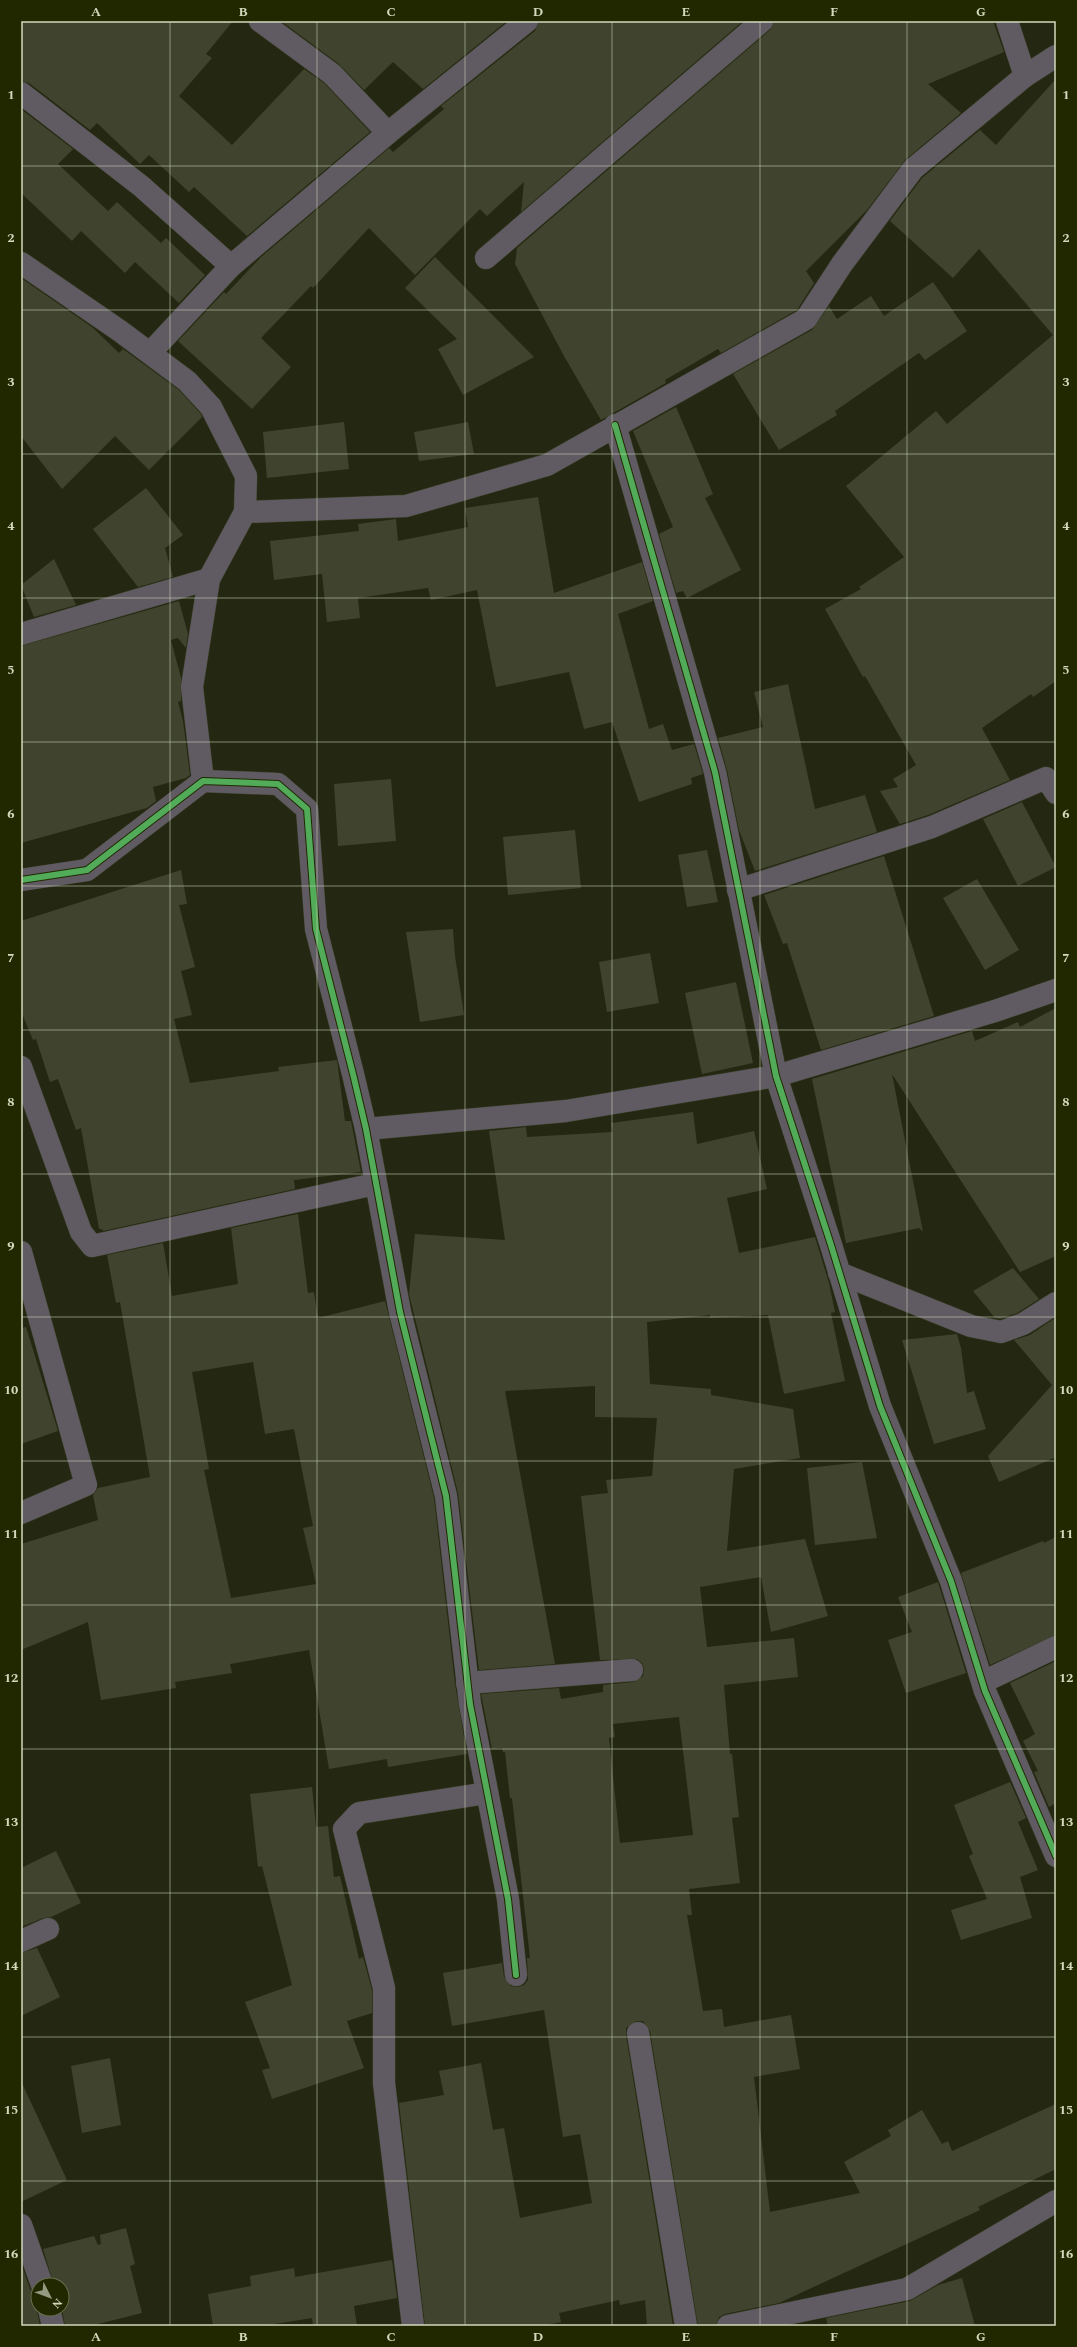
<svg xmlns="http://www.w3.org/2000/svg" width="1077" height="2347" font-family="Spectral,serif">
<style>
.building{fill:#40442f;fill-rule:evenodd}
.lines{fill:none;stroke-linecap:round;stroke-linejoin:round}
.street-casing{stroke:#3f432f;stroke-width:23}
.street{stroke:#605b62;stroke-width:22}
.cycleway-casing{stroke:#212800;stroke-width:8}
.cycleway{stroke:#51ab58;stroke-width:6}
.grid{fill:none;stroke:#d2d9bd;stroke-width:1;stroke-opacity:0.55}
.neatline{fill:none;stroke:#d2d9bd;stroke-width:1.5}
.grid-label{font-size:13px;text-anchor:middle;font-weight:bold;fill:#d2d9bd}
</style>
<rect width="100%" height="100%" fill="#242812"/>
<g class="building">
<polygon points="21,21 233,21 206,54 212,58 179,96 232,145 304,69 324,83 370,132 247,236 194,187 189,192 149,155 140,164 97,123 90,130 29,83 21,81"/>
<polygon points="281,21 507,21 423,89 393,62 364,90 339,64"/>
<polygon points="539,21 743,21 521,212 524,182 487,216 480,209 415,275 369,228 313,288 311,286 261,338 291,367 252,409 178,341 224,292 226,294 261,257 389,148 393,152 444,109 441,106 535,31"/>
<polygon points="774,21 993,21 1004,52 928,84 961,113 905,160 867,210 806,271 814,283 797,310 721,353 718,349 665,380 666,383 601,420 564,356 515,264 517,248 770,30"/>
<polygon points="1056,79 1056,681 1033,697 1031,694 982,728 1010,780 928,815 900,824 880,791 898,787 893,779 916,765 865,676 863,677 825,609 861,589 859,587 904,557 846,486 936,411 947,424 1053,335 979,249 953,278 890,221 922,178 980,130 996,145"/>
<polygon points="21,109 73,149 58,164 108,211 117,202 161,243 166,238 205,275 179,303 135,262 125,273 81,231 72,241 21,193"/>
<polygon points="435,257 534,357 463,395 438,349 457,339 405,288"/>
<polygon points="21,278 92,327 119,353 123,349 179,390 201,414 202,417 149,470 115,436 62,489 21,436"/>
<polygon points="933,282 967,331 925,360 919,353 835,411 837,415 779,450 733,374 812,330 829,306 837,319 871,296 884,316"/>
<polygon points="676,407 713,494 705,498 741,570 687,598 683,591 676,593 659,534 673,527 633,431"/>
<polygon points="344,422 349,469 267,478 263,432"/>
<polygon points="468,422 474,454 419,461 414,432"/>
<polygon points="146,488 183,535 165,548 173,577 138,587 93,529"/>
<polygon points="538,497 554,593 642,562 653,601 618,614 649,729 663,724 672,750 694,744 703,774 691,778 692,784 639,802 612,722 584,729 569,672 496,687 477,590 431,600 428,588 358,598 360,618 327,622 322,574 274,580 270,541 359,531 358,524 396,519 398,541 468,527 465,508"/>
<polygon points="54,559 76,605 34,617 21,585"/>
<polygon points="179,601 188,634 186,648 178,638 171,640 181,678 181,701 178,702 183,721 190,775 186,778 153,787 156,801 147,808 21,843 21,646"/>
<polygon points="788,684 815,809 865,795 877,832 755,871 739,830 727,770 718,738 763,727 754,692"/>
<polygon points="391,779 396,841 338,846 334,784"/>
<polygon points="1022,802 1056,867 1018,886 983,819"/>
<polygon points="575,830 581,888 508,895 503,837"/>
<polygon points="707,850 718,902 687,907 678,855"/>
<polygon points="884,856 934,1016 821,1050 787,943 783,944 764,895"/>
<polygon points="181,870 187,904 179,905 195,967 181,971 192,1015 174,1019 190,1083 279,1071 278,1067 337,1060 345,1121 351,1121 361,1172 294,1180 295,1189 103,1231 102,1229 99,1229 81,1128 76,1130 58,1079 50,1082 36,1039 33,1040 21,1011 21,921"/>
<polygon points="977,879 1019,950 985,970 943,898"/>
<polygon points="453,929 455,956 464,1015 420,1022 406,932"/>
<polygon points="650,953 659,1003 607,1012 599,962"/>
<polygon points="736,982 753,1063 702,1074 685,993"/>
<polygon points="1056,1008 1056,1256 1020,1272 892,1074 923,1232 919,1228 846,1243 812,1079 972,1031 975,1041 1018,1022 1020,1027"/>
<path d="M 693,1112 L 697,1144 L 754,1131 L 767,1189 L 727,1198 L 739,1253 L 815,1237 L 829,1283 L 835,1312 L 831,1313 L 845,1381 L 784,1394 L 768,1315 L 710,1318 L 710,1315 L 647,1322 L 650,1384 L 711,1389 L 711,1395 L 793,1409 L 800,1458 L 734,1469 L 727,1551 L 805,1539 L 828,1616 L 771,1632 L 761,1577 L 700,1587 L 707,1647 L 794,1638 L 798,1677 L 724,1685 L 730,1754 L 732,1754 L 739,1817 L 732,1818 L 740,1883 L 689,1889 L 692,1915 L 687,1915 L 703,2011 L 722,2009 L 724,2027 L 791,2015 L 800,2069 L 754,2077 L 770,2212 L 860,2193 L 844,2162 L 891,2136 L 888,2130 L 922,2110 L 942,2144 L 948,2141 L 952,2151 L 1056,2104 L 1056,2169 L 978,2207 L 980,2210 L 779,2303 L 725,2314 L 719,2317 L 716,2326 L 698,2326 L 650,2031 L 643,2021 L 636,2021 L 626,2028 L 626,2035 L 673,2326 L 647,2326 L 645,2300 L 620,2305 L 619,2300 L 559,2313 L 561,2322 L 542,2326 L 425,2326 L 399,2103 L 444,2095 L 439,2071 L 481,2063 L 493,2130 L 504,2128 L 520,2218 L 592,2203 L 580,2134 L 563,2137 L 544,2010 L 452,2026 L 443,1973 L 502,1963 L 504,1977 L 511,1986 L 518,1987 L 524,1985 L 528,1980 L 527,1958 L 530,1958 L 512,1798 L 510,1798 L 505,1752 L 503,1752 L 502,1748 L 492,1749 L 481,1694 L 559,1688 L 561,1699 L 603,1692 L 603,1685 L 633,1682 L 643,1676 L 644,1669 L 642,1663 L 637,1659 L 600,1660 L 581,1496 L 608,1493 L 606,1480 L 652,1476 L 657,1418 L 595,1417 L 595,1386 L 505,1391 L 555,1664 L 479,1670 L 458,1493 L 409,1294 L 415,1234 L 505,1240 L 489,1131 L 526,1127 L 527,1137 L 613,1132 L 611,1123 ZM 679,1717 L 693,1835 L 620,1843 L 609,1738 L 615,1737 L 613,1724 Z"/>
<path d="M 298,1214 L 308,1293 L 314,1292 L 318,1318 L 385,1301 L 434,1498 L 455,1684 L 467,1754 L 388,1767 L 387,1759 L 329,1769 L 309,1650 L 230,1664 L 232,1673 L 175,1682 L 176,1688 L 101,1700 L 88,1622 L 21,1650 L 21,1544 L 98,1520 L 93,1495 L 98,1488 L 150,1477 L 120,1302 L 116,1303 L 107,1255 L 163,1243 L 172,1296 L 238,1284 L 231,1228 ZM 253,1362 L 265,1434 L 294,1429 L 313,1526 L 303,1528 L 316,1584 L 231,1598 L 204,1470 L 209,1469 L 192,1372 Z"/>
<polygon points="1013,1268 1039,1299 1017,1313 1000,1319 995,1318 973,1291"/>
<polygon points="1055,1318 1056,1457 999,1482 988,1456 1052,1385 1014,1340 1030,1335"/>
<polygon points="26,1327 58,1431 21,1444 21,1328"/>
<polygon points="957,1334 961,1348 967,1393 974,1391 986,1429 934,1444 902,1340"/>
<polygon points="862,1462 877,1538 815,1545 807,1468"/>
<polygon points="1056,1537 1056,1635 990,1665 961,1573 1043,1541 1044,1543"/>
<polygon points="938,1582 966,1673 906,1693 888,1640 912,1632 898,1597"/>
<polygon points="1056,1661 1056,1808 1054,1804 1049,1807 1034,1772 1038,1771 1023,1741 1035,1734 1010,1683"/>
<polygon points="1010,1782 1026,1818 1018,1822 1038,1870 1020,1877 1032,1918 961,1940 951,1910 987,1899 969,1856 973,1854 954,1805"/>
<polygon points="312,1787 316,1827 328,1826 334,1877 340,1876 359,1959 363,1957 372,1990 372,2013 347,2021 364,2068 272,2099 262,2070 270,2068 245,2002 292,1985 262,1866 258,1867 250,1794"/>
<polygon points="56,1851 81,1903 51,1917 43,1918 21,1927 21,1868"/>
<polygon points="37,1948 60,1997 21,2016 21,1953"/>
<polygon points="110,2058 121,2125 82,2133 71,2066"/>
<polygon points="21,2081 67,2180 21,2202"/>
<polygon points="126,2228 135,2264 130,2266 142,2313 90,2326 65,2326 62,2309 62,2285 54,2285 43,2249 94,2236 98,2245 101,2244 100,2235"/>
<polygon points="392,2260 397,2298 354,2306 357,2326 313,2326 312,2318 262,2326 213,2326 208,2294 251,2286 250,2276 294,2268 295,2277"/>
<polygon points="21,2263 30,2289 38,2297 37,2311 40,2326 21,2326"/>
<polygon points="962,2278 975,2326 828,2326 826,2318 910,2301 938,2285"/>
</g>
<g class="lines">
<g class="street-casing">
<g id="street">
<polyline points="260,21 332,74 388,133"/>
<polyline points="1007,21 1025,76"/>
<polyline points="21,93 141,186 231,266"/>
<polyline points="486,258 762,21"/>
<polyline points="21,263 120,331 187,381 211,407 246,476 245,512 209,579 192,687 203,781"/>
<polyline points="150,353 231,266 388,133 527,21"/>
<polyline points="615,425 715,772 776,1076 831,1245 880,1406 951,1581 985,1691 1056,1856"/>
<polyline points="245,512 406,506 547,465 806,319 842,264 913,169 1025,76 1056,56"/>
<polyline points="21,634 209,579"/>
<polyline points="21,880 87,870 203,781 278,784 307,809 316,929 353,1074 366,1129 400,1312 446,1496 470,1704 508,1899 516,1975"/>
<polyline points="738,890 932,827 1046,778 1056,793"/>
<polyline points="21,1067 81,1232 92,1246 375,1184"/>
<polyline points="366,1129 566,1111 776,1076 995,1011 1056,990"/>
<polyline points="21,1252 86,1485 21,1513"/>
<polyline points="839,1273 971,1326 1001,1332 1023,1324 1056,1303"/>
<polyline points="983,1682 1056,1647"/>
<polyline points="467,1683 632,1670"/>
<polyline points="21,1941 48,1929"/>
<polyline points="638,2033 686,2326"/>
<polyline points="21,2225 42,2285"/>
<polyline points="49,2309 53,2326"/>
<polyline points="413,2326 384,2083 384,1988 344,1829 359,1813 487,1793"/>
<polyline points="728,2326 907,2289 1056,2201"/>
</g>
</g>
<use href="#street" class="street"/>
<g class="cycleway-casing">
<g id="cycleway">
<polyline points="615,425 715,772 776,1076 831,1245 880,1406 951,1581 985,1691 1056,1856"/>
<polyline points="21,880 87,870 203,781 278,784 307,809 316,929 353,1074 366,1129 400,1312 446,1496 470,1704 508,1899 516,1975"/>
</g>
</g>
<use href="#cycleway" class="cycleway"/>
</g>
<path class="grid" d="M 170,21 L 170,2326M 317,21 L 317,2326M 465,21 L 465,2326M 612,21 L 612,2326M 760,21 L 760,2326M 907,21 L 907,2326M 21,166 L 1056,166M 21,310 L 1056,310M 21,454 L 1056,454M 21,598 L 1056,598M 21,742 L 1056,742M 21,886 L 1056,886M 21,1030 L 1056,1030M 21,1174 L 1056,1174M 21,1317 L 1056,1317M 21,1461 L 1056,1461M 21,1605 L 1056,1605M 21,1749 L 1056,1749M 21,1893 L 1056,1893M 21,2037 L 1056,2037M 21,2181 L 1056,2181"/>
<rect width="1077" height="2347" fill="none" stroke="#212800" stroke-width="44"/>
<g transform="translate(50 2297) rotate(132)"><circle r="19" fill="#212800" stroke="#686f4c"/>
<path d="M0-3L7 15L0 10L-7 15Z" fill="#959b81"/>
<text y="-6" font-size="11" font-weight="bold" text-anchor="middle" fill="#d2d9bd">N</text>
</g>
<rect x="22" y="22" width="1033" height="2303" class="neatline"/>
<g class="grid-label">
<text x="96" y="16">A</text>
<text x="243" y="16">B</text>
<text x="391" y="16">C</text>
<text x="538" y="16">D</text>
<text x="686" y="16">E</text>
<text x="834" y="16">F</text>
<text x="981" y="16">G</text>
<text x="11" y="99">1</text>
<text x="1066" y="99">1</text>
<text x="11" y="242">2</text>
<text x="1066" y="242">2</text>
<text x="11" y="386">3</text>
<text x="1066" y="386">3</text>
<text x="11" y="530">4</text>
<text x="1066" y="530">4</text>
<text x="11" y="674">5</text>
<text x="1066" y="674">5</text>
<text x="11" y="818">6</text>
<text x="1066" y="818">6</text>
<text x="11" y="962">7</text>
<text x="1066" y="962">7</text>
<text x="11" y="1106">8</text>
<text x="1066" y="1106">8</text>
<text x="11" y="1250">9</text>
<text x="1066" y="1250">9</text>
<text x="11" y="1394">10</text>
<text x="1066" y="1394">10</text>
<text x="11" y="1538">11</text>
<text x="1066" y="1538">11</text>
<text x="11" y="1682">12</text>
<text x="1066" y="1682">12</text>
<text x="11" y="1826">13</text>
<text x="1066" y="1826">13</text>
<text x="11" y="1970">14</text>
<text x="1066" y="1970">14</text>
<text x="11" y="2114">15</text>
<text x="1066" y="2114">15</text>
<text x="11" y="2258">16</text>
<text x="1066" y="2258">16</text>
<text x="96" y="2341">A</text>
<text x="243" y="2341">B</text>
<text x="391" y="2341">C</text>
<text x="538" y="2341">D</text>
<text x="686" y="2341">E</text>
<text x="834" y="2341">F</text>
<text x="981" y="2341">G</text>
</g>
</svg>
